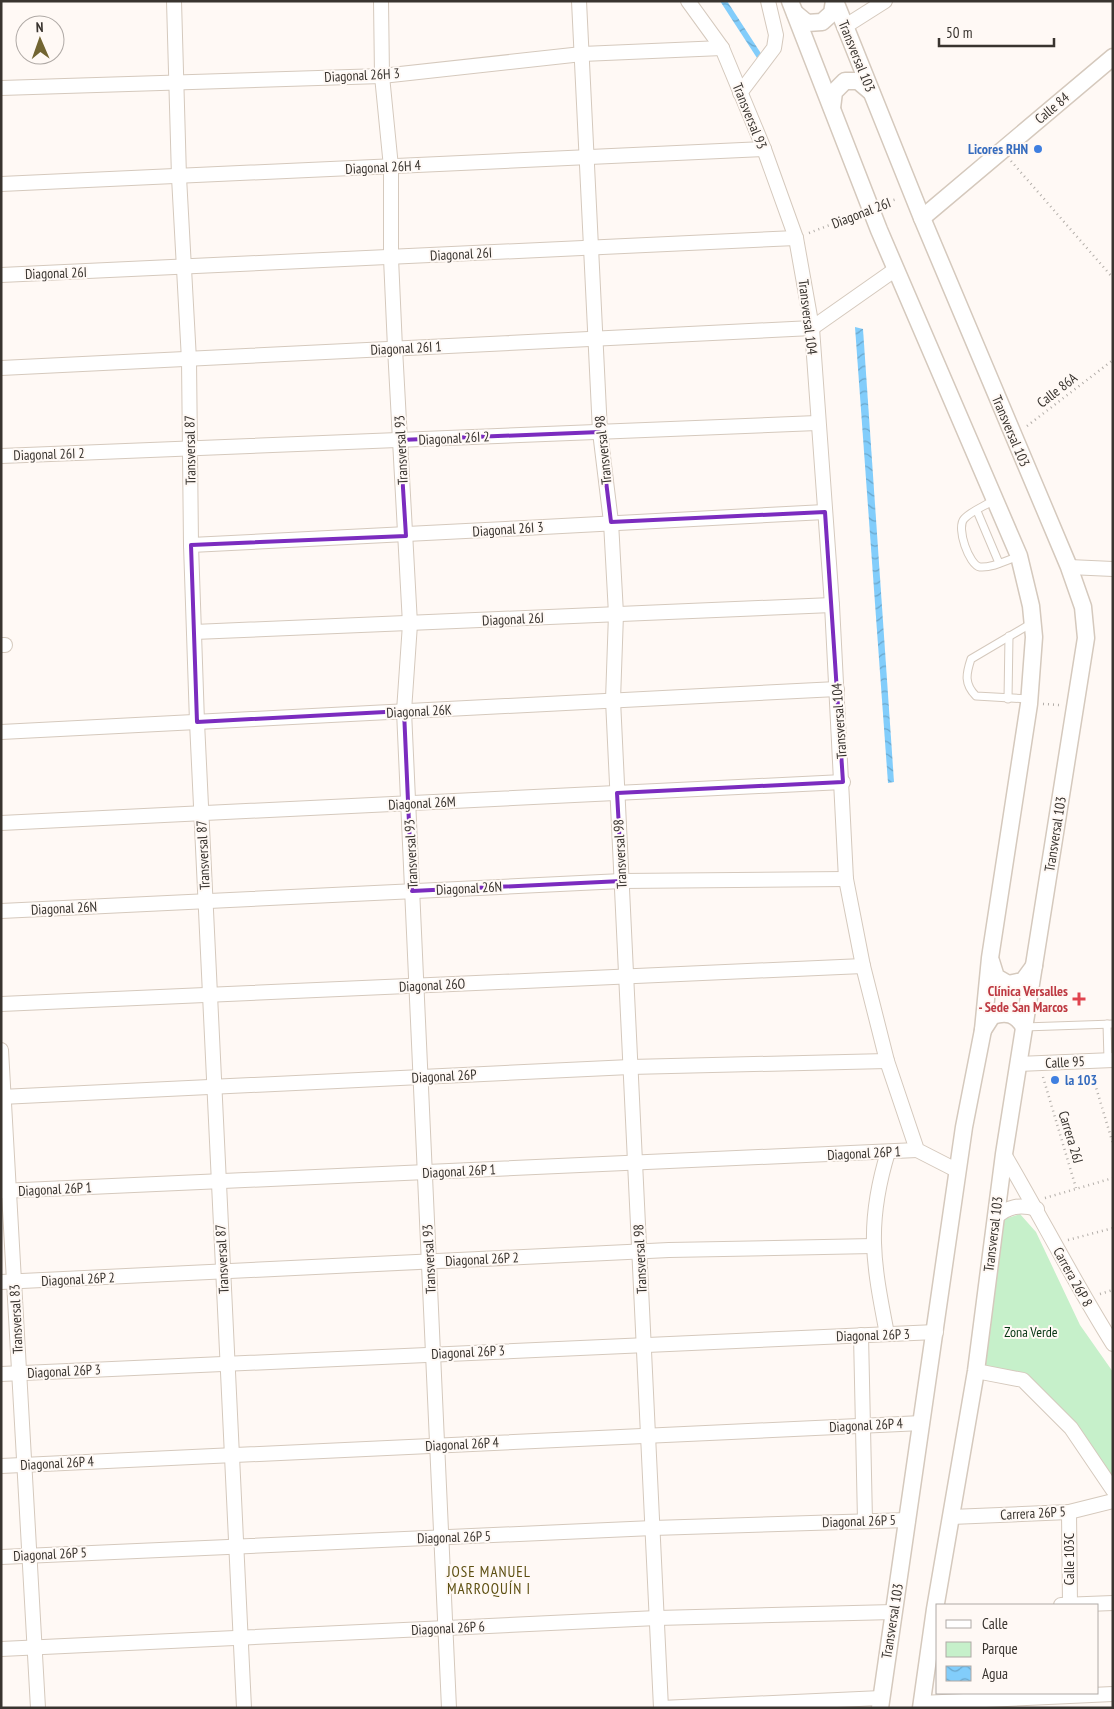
<svg xmlns="http://www.w3.org/2000/svg" width="1114" height="1709" font-family="'PT Sans Narrow',sans-serif">
<style>
.green{fill:#c6f0ca}
.water{fill:url(#water-waves)}
.lines{fill:none;stroke-linecap:round;stroke-linejoin:round}
.service-casing{stroke:#d5c9bd;stroke-width:9}
.minor-casing{stroke:#d5c9bd;stroke-width:16}
.tertiary-casing{stroke:#d5c9bd;stroke-width:19}
.path{stroke:#b3aea9;stroke-width:2.5;stroke-dasharray:1 4;stroke-linecap:butt}
.service{stroke:#fff;stroke-width:7}
.minor{stroke:#fff;stroke-width:14}
.tertiary{stroke:#fff;stroke-width:16}
.marked{fill:none;stroke:#7b2cbf;stroke-width:4;stroke-linejoin:round}
.shop-dot{fill:#3f7fe0;stroke:#fff9f5;stroke-width:2}
.health-dot{fill:#e0444e;stroke:#fff9f5;stroke-width:2}
.labels{text-anchor:middle;stroke-width:4;stroke-linejoin:round;paint-order:stroke}
.street-label{font-size:14px;fill:#39342f;stroke:#fff9f5}
.shop-label{font-size:14px;font-weight:bold;fill:#366cbe;stroke:#fff9f5;text-anchor:end}
.health-label{font-size:14px;font-weight:bold;fill:#be3a42;stroke:#fff9f5;text-anchor:end}
.park-label{font-size:14px;fill:#073614;stroke:#fff9f5}
.neighbourhood-label{font-size:15px;letter-spacing:1px;fill:#5d4f11;stroke:#fff9f5}
</style>
<defs>
<pattern id="water-waves" width="16" height="10" patternUnits="userSpaceOnUse" patternTransform="scale(1.25)"><rect width="16" height="10" fill="#82cdfb"/><path d="M0 5q4-4 8 0t8 0" fill="none" stroke="#6ba7cc"/></pattern>
</defs>
<rect width="100%" height="100%" fill="#fff9f5"/>
<polygon class="green" points="1020,1214 1036,1232 1080,1325 1113,1372 1113,1478 1025,1378 979,1369 998,1221"/>
<g class="water">
<polygon points="720,1 727,1 762,55 757,58"/>
<polygon points="855,327 863,329 894,782 888,783"/>
</g>
<g class="lines">
<g class="service-casing">
<g id="service">
<path d="M 994,500 C 985,506 971,511 964,519 C 956,528 969,565 980,567 C 993,568 1007,560 1019,556"/>
<polyline points="977,511 999,563"/>
<polyline points="1008,699 1009,636"/>
<path d="M 1029,699 L 976,696 C 964,684 966,674 971,659 L 1032,623"/>
<polyline points="1107,1024 1108,1060"/>
<polyline points="1024,1027 1113,1024"/>
</g>
</g>
<g class="minor-casing">
<g id="minor">
<polyline points="174,1 179,177 189,360 191,545 197,722 244,1708"/>
<polyline points="381,1 382,76 391,167 391,258 395,348 410,624 404,711 449,1708"/>
<polyline points="579,1 600,432 611,522 616,614 613,700 661,1708"/>
<polyline points="688,1 722,48 764,149 796,238 812,328 832,605 846,879 863,966 887,1061 917,1150 958,1171"/>
<polyline points="844,27 885,1"/>
<polyline points="1,88 382,76 582,54 722,48"/>
<polyline points="740,93 774,48 776,35 768,1"/>
<polyline points="1,184 764,149"/>
<polyline points="1,275 796,238"/>
<polyline points="1,368 812,328 896,269"/>
<polyline points="1,456 817,423"/>
<path d="M 191,545 C 402,536 614,522 825,512"/>
<polyline points="1069,567 1113,569"/>
<polyline points="194,632 832,605"/>
<polyline points="1,645 5,645"/>
<polyline points="1,732 837,689"/>
<polyline points="1,823 843,782"/>
<polyline points="1,911 622,881 846,879"/>
<polyline points="1,1004 863,966"/>
<polyline points="1,1050 38,1708"/>
<polyline points="1018,1064 1113,1060"/>
<polyline points="1,1097 630,1067 887,1061"/>
<path d="M 1004,1154 C 1041,1217 1074,1282 1113,1344"/>
<polyline points="1,1191 917,1150"/>
<path d="M 995,1218 C 1008,1206 1020,1204 1037,1209"/>
<polyline points="1,1282 669,1250 873,1246"/>
<path d="M 887,1334 C 873,1262 866,1224 888,1152"/>
<polyline points="861,1335 865,1521"/>
<polyline points="976,1371 1023,1380 1071,1428 1113,1490"/>
<polyline points="1,1374 936,1332"/>
<polyline points="1,1466 922,1423"/>
<polyline points="1069,1512 1070,1605"/>
<polyline points="951,1517 1069,1512 1113,1501"/>
<polyline points="1,1557 653,1528 908,1520"/>
<polyline points="1061,1605 1113,1603"/>
<polyline points="1,1649 657,1618 894,1612"/>
<polyline points="921,1703 1113,1694"/>
<polyline points="661,1708 881,1698"/>
</g>
</g>
<g class="tertiary-casing">
<g id="tertiary">
<polyline points="790,1 879,230 1019,556 1031,606 1034,637 1029,704 990,958 983,1030 964,1127 880,1708"/>
<polyline points="835,1 922,218 1069,567 1083,607 1086,638 1004,1154 976,1371 935,1609 921,1708"/>
<polyline points="795,13 807,23 822,22 832,13 834,1"/>
<polyline points="832,108 834,92 845,81 858,81 871,92"/>
<polyline points="922,218 1113,57"/>
<polyline points="991,961 996,977 1008,984 1023,981 1034,966"/>
<path d="M 983,1030 L 992,1016 C 1007,1011 1016,1014 1024,1027"/>
</g>
</g>
<g class="path">
<polyline points="1011,161 1113,278"/>
<polyline points="884,203 897,199"/>
<polyline points="809,233 858,214"/>
<polyline points="1027,426 1113,360"/>
<polyline points="1043,704 1060,705"/>
<polyline points="1092,1074 1113,1144"/>
<polyline points="1043,1077 1076,1188"/>
<polyline points="1045,1198 1113,1178"/>
<polyline points="1068,1240 1113,1228"/>
<polyline points="1100,1294 1113,1290"/>
</g>
<use href="#service" class="service"/>
<use href="#minor" class="minor"/>
<use href="#tertiary" class="tertiary"/>
</g>
<path class="marked" d="M 600,432 L 611,522 L 825,512 L 843,782 L 617,793 L 622,881 L 412,891 L 404,711 L 197,722 L 191,545 L 406,536 L 400,440 Z"/>
<g class="shop-dot">
<circle cx="1038" cy="149" r="5"/>
<circle cx="1055" cy="1080" r="5"/>
</g>
<path class="health-dot" d="M1076.5 991.5h5v5h5v5h-5v5h-5v-5h-5v-5h5z"/>
<g class="labels">
<g class="street-label">
<text transform="translate(857 56) rotate(68)" y="5">Transversal 103</text>
<text transform="translate(362 75) rotate(-3)" y="5">Diagonal 26H 3</text>
<text transform="translate(1052 108) rotate(-40)" y="5">Calle 84</text>
<text transform="translate(750 116) rotate(68)" y="5">Transversal 93</text>
<text transform="translate(383 167) rotate(-3)" y="5">Diagonal 26H 4</text>
<text transform="translate(861 213) rotate(-21)" y="5">Diagonal 26I</text>
<text transform="translate(461 254) rotate(-3)" y="5">Diagonal 26I</text>
<text transform="translate(56 273) rotate(-2)" y="5">Diagonal 26I</text>
<text transform="translate(808 317) rotate(83)" y="5">Transversal 104</text>
<text transform="translate(406 348) rotate(-3)" y="5">Diagonal 26I 1</text>
<text transform="translate(1057 390) rotate(-38)" y="5">Calle 86A</text>
<text transform="translate(1011 431) rotate(67)" y="5">Transversal 103</text>
<text transform="translate(454 438) rotate(-3)" y="5">Diagonal 26I 2</text>
<text transform="translate(190 450) rotate(-91)" y="5">Transversal 87</text>
<text transform="translate(401 450) rotate(-93)" y="5">Transversal 93</text>
<text transform="translate(603 450) rotate(-96)" y="5">Transversal 98</text>
<text transform="translate(49 454) rotate(-2)" y="5">Diagonal 26I 2</text>
<text transform="translate(508 529) rotate(-4)" y="5">Diagonal 26I 3</text>
<text transform="translate(513 619) rotate(-3)" y="5">Diagonal 26J</text>
<text transform="translate(419 711) rotate(-3)" y="5">Diagonal 26K</text>
<text transform="translate(839 721) rotate(-94)" y="5">Transversal 104</text>
<text transform="translate(422 803) rotate(-3)" y="5">Diagonal 26M</text>
<text transform="translate(1055 834) rotate(-81)" y="5">Transversal 103</text>
<text transform="translate(411 854) rotate(-93)" y="5">Transversal 93</text>
<text transform="translate(620 854) rotate(-93)" y="5">Transversal 98</text>
<text transform="translate(203 855) rotate(-93)" y="5">Transversal 87</text>
<text transform="translate(469 888) rotate(-3)" y="5">Diagonal 26N</text>
<text transform="translate(64 908) rotate(-3)" y="5">Diagonal 26N</text>
<text transform="translate(432 985) rotate(-3)" y="5">Diagonal 26O</text>
<text transform="translate(1065 1062) rotate(-3)" y="5">Calle 95</text>
<text transform="translate(444 1076) rotate(-3)" y="5">Diagonal 26P</text>
<text transform="translate(1071 1137) rotate(73)" y="5">Carrera 26J</text>
<text transform="translate(864 1153) rotate(-3)" y="5">Diagonal 26P 1</text>
<text transform="translate(459 1171) rotate(-3)" y="5">Diagonal 26P 1</text>
<text transform="translate(55 1189) rotate(-3)" y="5">Diagonal 26P 1</text>
<text transform="translate(993 1234) rotate(-83)" y="5">Transversal 103</text>
<text transform="translate(222 1259) rotate(-93)" y="5">Transversal 87</text>
<text transform="translate(429 1259) rotate(-93)" y="5">Transversal 93</text>
<text transform="translate(482 1259) rotate(-3)" y="5">Diagonal 26P 2</text>
<text transform="translate(640 1259) rotate(-93)" y="5">Transversal 98</text>
<text transform="translate(1073 1277) rotate(61)" y="5">Carrera 26P 8</text>
<text transform="translate(78 1279) rotate(-3)" y="5">Diagonal 26P 2</text>
<text transform="translate(16 1319) rotate(-93)" y="5">Transversal 83</text>
<text transform="translate(873 1335) rotate(-2)" y="5">Diagonal 26P 3</text>
<text transform="translate(468 1352) rotate(-3)" y="5">Diagonal 26P 3</text>
<text transform="translate(64 1371) rotate(-3)" y="5">Diagonal 26P 3</text>
<text transform="translate(866 1425) rotate(-3)" y="5">Diagonal 26P 4</text>
<text transform="translate(462 1444) rotate(-3)" y="5">Diagonal 26P 4</text>
<text transform="translate(57 1463) rotate(-3)" y="5">Diagonal 26P 4</text>
<text transform="translate(1033 1513) rotate(-3)" y="5">Carrera 26P 5</text>
<text transform="translate(859 1521) rotate(-2)" y="5">Diagonal 26P 5</text>
<text transform="translate(454 1537) rotate(-2)" y="5">Diagonal 26P 5</text>
<text transform="translate(50 1554) rotate(-3)" y="5">Diagonal 26P 5</text>
<text transform="translate(1069 1559) rotate(-90)" y="5">Calle 103C</text>
<text transform="translate(892 1621) rotate(-81)" y="5">Transversal 103</text>
<text transform="translate(448 1628) rotate(-3)" y="5">Diagonal 26P 6</text>
</g>
<g class="shop-label">
<text x="1028" y="154">Licores RHN</text>
<text x="1065" y="1085" text-anchor="start">la 103</text>
</g>
<g class="health-label">
<text x="1068" y="996">Clínica Versalles<tspan x="1068" dy="16">- Sede San Marcos</tspan></text>
</g>
<g class="park-label">
<text x="1031" y="1337">Zona Verde</text>
</g>
<g class="neighbourhood-label">
<text x="489" y="1577">JOSE MANUEL<tspan x="489" dy="17">MARROQUÍN I</tspan></text>
</g>
</g>
<rect width="1114" height="1709" fill="none" stroke="#39342f" stroke-width="5"/>
<rect x="936" y="1604" width="162" height="90" fill="#fff9f5" stroke="#b0aaa6"/>
<rect x="946" y="1620" width="25" height="8" fill="#ffffff" stroke="#b0aaa6"/>
<text x="982" y="1629" font-size="15" fill="#39342f">Calle</text>
<rect x="946" y="1642" width="25" height="15" fill="#c6f0ca" stroke="#b0aaa6"/>
<text x="982" y="1654" font-size="15" fill="#39342f">Parque</text>
<rect x="946" y="1666" width="25" height="15" fill="url(#water-waves)" stroke="#b0aaa6"/>
<text x="982" y="1679" font-size="15" fill="#39342f">Agua</text>
<g transform="translate(40 40) rotate(358)"><circle r="24" fill="#fff9f5" stroke="#b0aaa6"/>
<path d="M0-4L9 19L0 12L-9 19Z" fill="#726532"/>
<text y="-8" font-size="14" font-weight="bold" text-anchor="middle" fill="#39342f">N</text>
</g>
<path d="M939 38v8h115v-8" fill="none" stroke="#39342f" stroke-width="2.5"/>
<text x="946" y="38" font-size="15" fill="#39342f" stroke="#fff9f5" stroke-width="4" paint-order="stroke">50 m</text>
</svg>
